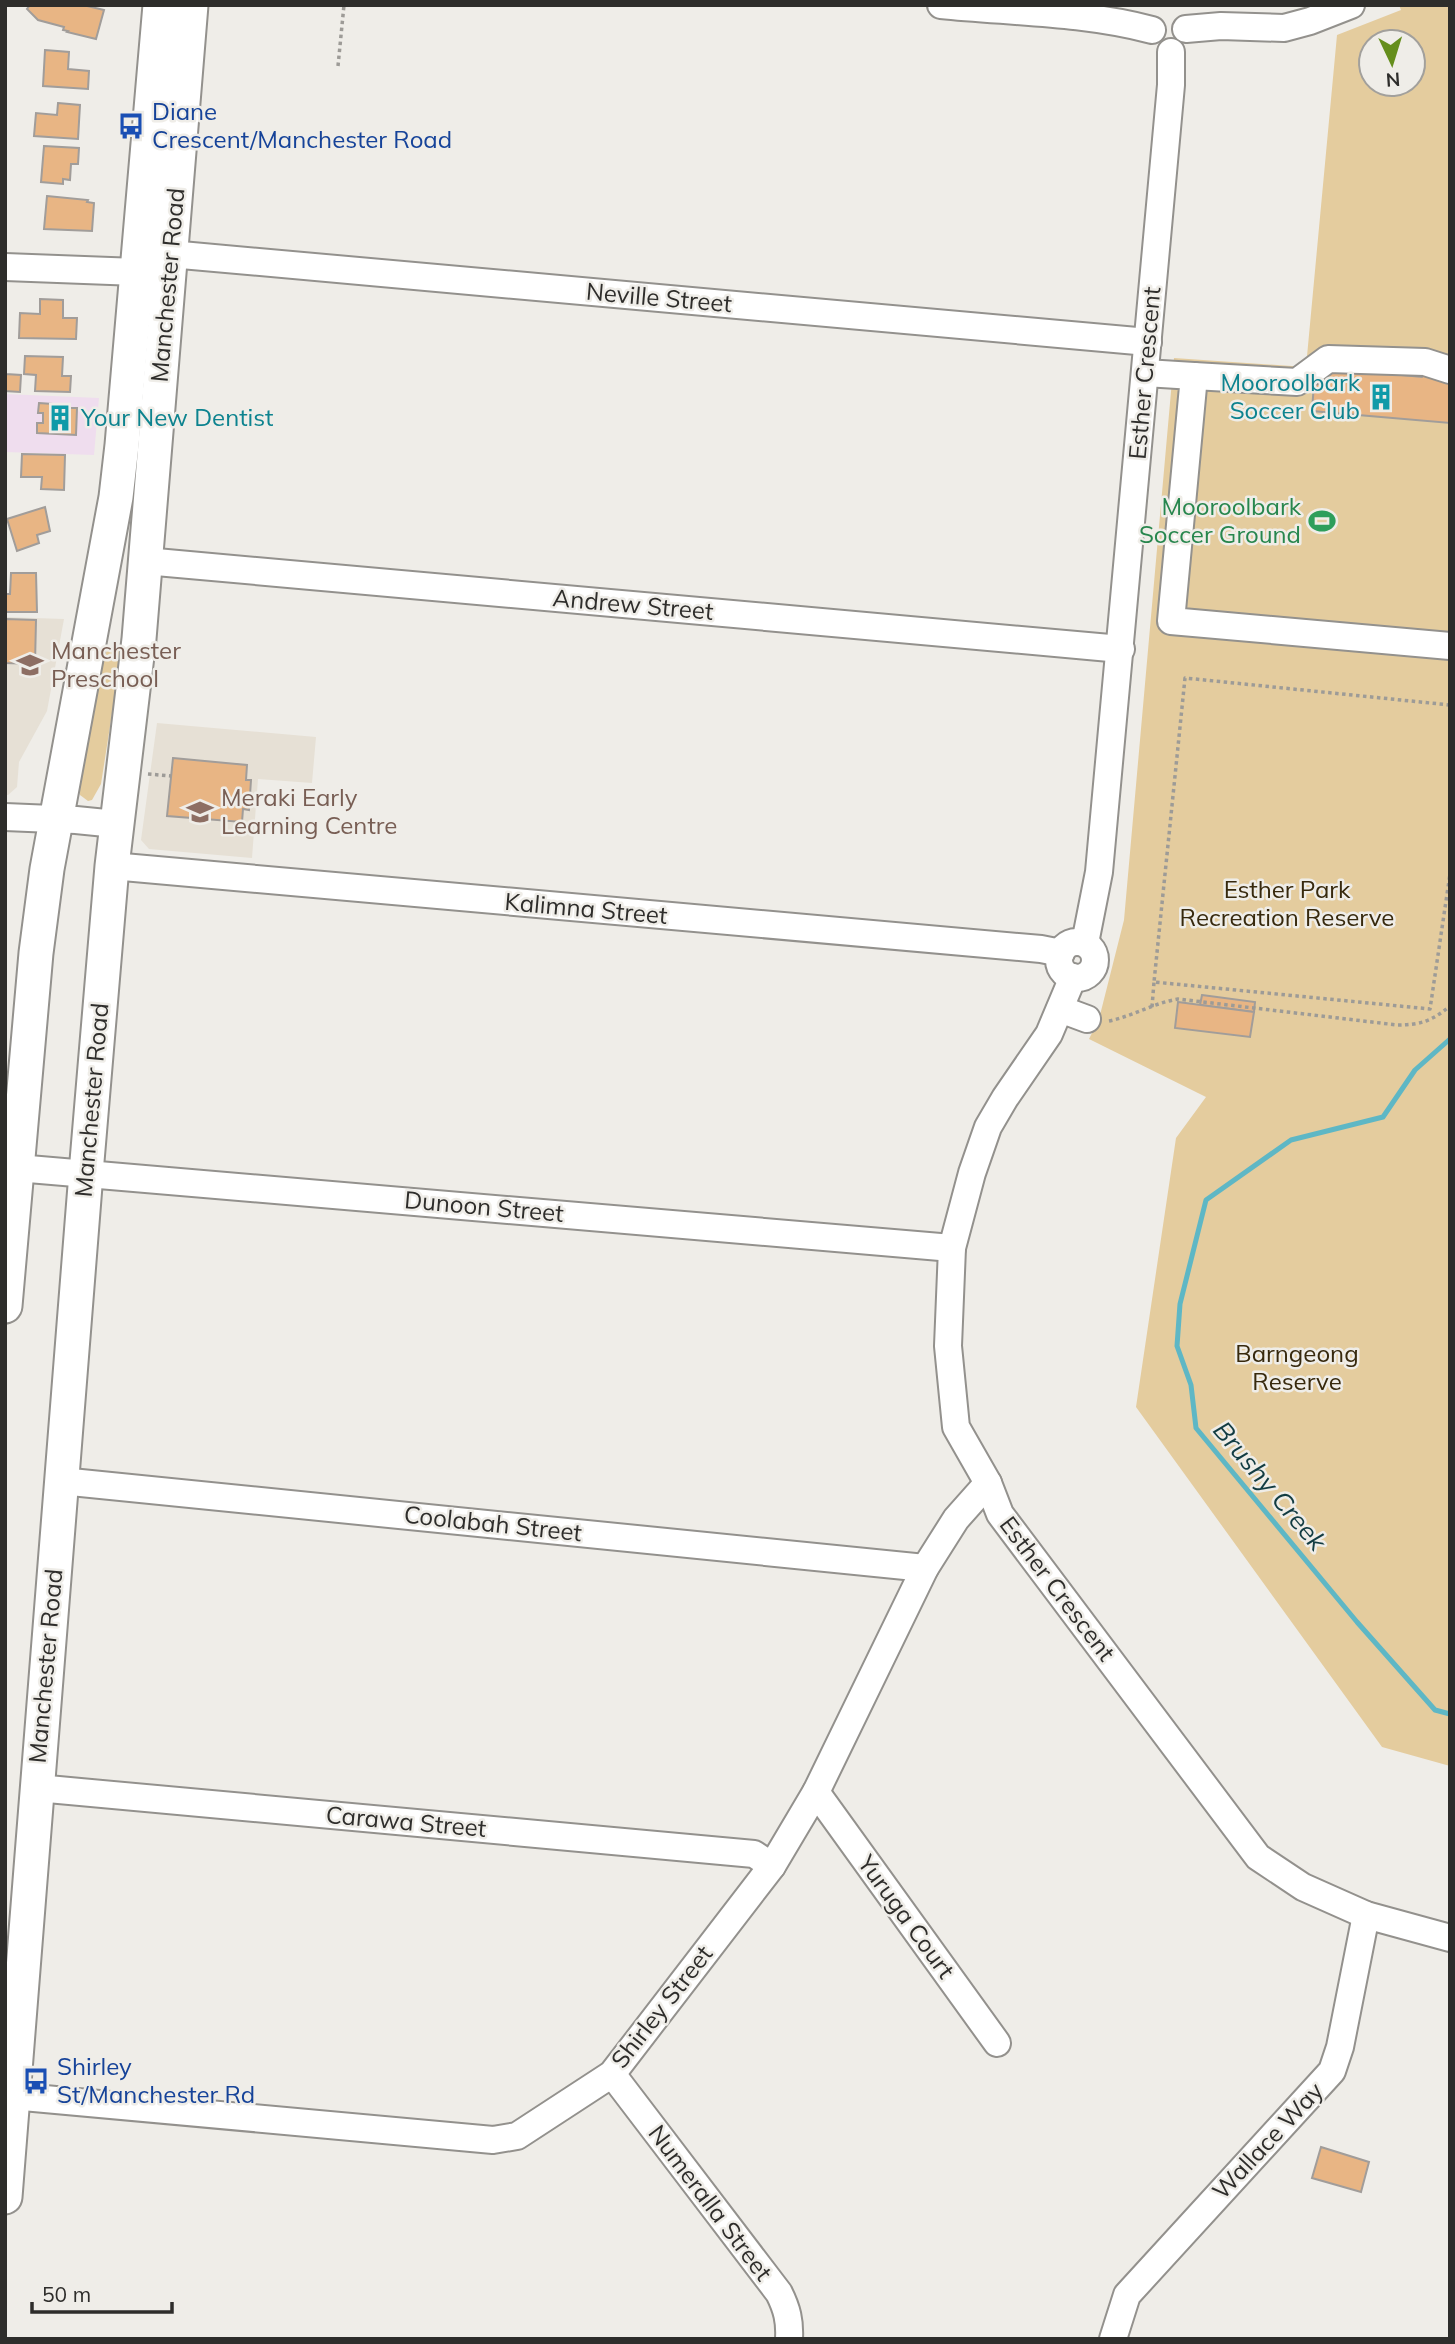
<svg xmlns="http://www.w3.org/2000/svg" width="1455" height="2344" font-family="Mulish,sans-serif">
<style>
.commercial{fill:#efddee}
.built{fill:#e6e0d5}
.green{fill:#e4cc9e;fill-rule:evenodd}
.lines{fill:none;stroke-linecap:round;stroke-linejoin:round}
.stream{stroke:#5eb7c5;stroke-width:5}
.building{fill:#e8b584;stroke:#a19d9a;stroke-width:2}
.minor-casing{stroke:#93918d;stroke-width:30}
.major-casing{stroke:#93918d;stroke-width:37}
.path{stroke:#9d9b97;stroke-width:3.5;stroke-dasharray:3.5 3.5;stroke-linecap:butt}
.minor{stroke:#fff;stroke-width:26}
.major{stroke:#fff;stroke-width:33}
.labels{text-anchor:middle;stroke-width:5;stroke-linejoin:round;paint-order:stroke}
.transit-label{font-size:24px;fill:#164399;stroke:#efede8;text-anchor:start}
.street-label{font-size:24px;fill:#2e2d2b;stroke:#efede8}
.culture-label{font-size:24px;fill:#0d838f;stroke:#efede8;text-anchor:end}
.leisure-label{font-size:24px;fill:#27864d;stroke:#efede8;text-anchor:end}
.education-label{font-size:24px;fill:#785e54;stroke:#efede8;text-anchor:start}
.park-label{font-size:24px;fill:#37290d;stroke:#efede8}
.water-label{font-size:26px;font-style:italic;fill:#123c42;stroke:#efede8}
</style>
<rect width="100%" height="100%" fill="#efede8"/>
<polygon class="commercial" points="5,394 99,398 94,455 5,452"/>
<g class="built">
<polygon points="5,617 64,619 47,711 19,762 17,787 8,795 5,795"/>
<polygon points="157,723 316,737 312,783 258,779 252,858 149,849 141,840"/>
</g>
<g class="green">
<path d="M 1399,5 L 1450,5 L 1450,1766 L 1382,1747 L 1136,1407 L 1176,1138 L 1206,1097 L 1089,1039 L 1099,1019 L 1124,920 L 1174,358 L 1306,367 L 1337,35 L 1401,10 ZM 1371,42 L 1413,42 L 1413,84 L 1371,84 Z"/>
<polygon points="123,643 101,784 92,800 88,801 80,795 77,784 103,654"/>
</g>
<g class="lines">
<polyline class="stream" points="1450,1039 1415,1070 1383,1117 1291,1140 1206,1200 1180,1304 1177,1346 1191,1385 1196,1428 1357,1622 1435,1710 1450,1714"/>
</g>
<g class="building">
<polygon points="30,5 83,5 104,10 96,39 67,32 68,31 63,30 64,27 38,20 27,9"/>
<polygon points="45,50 69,52 68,69 89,71 88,89 43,86"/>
<polygon points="58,103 80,105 78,139 34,136 36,113 57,115"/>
<polygon points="44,146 79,148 78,164 71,164 70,180 63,179 63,184 41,182"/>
<polygon points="47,196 88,200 87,202 94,203 92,231 44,229"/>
<polygon points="40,299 63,300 63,318 77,318 76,339 19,338 20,313 40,314"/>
<polygon points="25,356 63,357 62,376 71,376 70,392 35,391 36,375 24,374"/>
<polygon points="5,364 6,374 21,375 20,392 5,391"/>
<polygon points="1329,368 1422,377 1427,369 1450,377 1450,423 1312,411 1314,383 1327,383"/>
<polygon points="39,403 66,405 66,408 77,408 76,435 37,433 37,423 43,423 43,413 38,413"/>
<polygon points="22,454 65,455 64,490 41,489 42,477 21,477"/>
<polygon points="45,507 50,531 37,535 39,543 17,551 7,519"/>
<polygon points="11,573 36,573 37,612 5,612 5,594 10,594"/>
<polygon points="5,619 36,620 35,664 5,663"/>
<polygon points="173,758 247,765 246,780 251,780 249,810 243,809 242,822 167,816"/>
<polygon points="1202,995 1255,1002 1254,1012 1200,1005"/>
<polygon points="1178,1002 1254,1012 1250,1037 1175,1028"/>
<polygon points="1321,2147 1369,2162 1361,2192 1312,2178"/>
</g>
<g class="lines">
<g class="minor-casing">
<g id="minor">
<path d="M 941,5 C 1010,12 1084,12 1152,30"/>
<polyline points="1186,29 1221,26 1284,28 1310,21 1351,5"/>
<polyline points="170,254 1148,342"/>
<polyline points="5,267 137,272"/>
<polyline points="1145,373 1194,376 1171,621 1450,646"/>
<polyline points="1194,376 1297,382 1328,359 1425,362 1450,370"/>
<polyline points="145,561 1121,649"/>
<polyline points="5,817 76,820 116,824"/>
<polyline points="112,866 1041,949 1061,953"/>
<circle cx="1077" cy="960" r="18"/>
<polyline points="1085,943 1099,872 1171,85 1171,52"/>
<polyline points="1073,977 1049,1034 1005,1098 988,1127 972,1173 952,1248 948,1346 956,1427 988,1483 1000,1514 1258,1857 1303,1887 1366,1915 1450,1938"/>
<polyline points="1060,1009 1087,1019"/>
<polyline points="17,1168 952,1248"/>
<polyline points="61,1481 925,1568"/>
<polyline points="37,1788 754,1854 772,1866"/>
<polyline points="816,1792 997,2043"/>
<path d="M 612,2074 L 779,2293 C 787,2309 790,2321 789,2339"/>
<polyline points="12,2096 493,2140 517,2136 612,2074 772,1866 816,1792 925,1568 956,1519 988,1483"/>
<polyline points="1113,2339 1127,2295 1332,2071 1340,2047 1366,1915"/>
</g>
</g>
<g class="major-casing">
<g id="major">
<polyline points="5,1306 36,953 47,869 116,497 122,445 160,5"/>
<polyline points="5,2197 86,1173 112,866 139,639 191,5"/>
</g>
</g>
<g class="path">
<polyline points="1405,5 1405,6"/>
<polyline points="338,66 344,5"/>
<polyline points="1450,705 1185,678 1154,982 1430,1009 1450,874"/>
<polyline points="148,774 171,776"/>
<polyline points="1450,809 1450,810"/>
<polyline points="1152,1007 1154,982"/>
<path d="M 1109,1021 C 1133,1016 1154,1003 1178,999 L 1397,1025 C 1420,1025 1432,1021 1450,1006"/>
</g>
<use href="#minor" class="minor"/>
<use href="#major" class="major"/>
</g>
<defs>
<g id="bus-bare" transform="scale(2.1)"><path d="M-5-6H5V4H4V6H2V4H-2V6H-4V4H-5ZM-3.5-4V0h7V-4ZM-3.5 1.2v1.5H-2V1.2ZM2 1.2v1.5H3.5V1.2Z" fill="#1a4fb4" stroke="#efede8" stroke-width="2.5" paint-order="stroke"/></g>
<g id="building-bare" transform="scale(2.1)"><path d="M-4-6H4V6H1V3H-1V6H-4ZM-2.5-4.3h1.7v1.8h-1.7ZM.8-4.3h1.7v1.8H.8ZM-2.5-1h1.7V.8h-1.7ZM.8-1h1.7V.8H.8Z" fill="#0f9aa8" stroke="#efede8" stroke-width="2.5" paint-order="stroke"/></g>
<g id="stadium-bare" transform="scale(2.1)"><path d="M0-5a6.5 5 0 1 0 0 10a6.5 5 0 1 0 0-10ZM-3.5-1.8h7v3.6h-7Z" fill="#2e9e5b" stroke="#efede8" stroke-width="2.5" paint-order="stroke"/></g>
<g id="school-bare" transform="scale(2.1)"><path d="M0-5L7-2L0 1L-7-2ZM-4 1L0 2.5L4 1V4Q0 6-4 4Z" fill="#8d6e63" stroke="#efede8" stroke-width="2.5" paint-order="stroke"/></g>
</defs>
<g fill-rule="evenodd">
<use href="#bus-bare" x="131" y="126"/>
<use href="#building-bare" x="1381" y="397"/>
<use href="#building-bare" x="60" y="418"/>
<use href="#stadium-bare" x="1322" y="521"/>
<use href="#school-bare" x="30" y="665"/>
<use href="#school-bare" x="200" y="812"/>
<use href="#bus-bare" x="36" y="2081"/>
</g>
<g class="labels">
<g class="transit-label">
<text x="152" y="120">Diane<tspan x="152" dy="28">Crescent/Manchester Road</tspan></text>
<text x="57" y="2075">Shirley<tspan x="57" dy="28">St/Manchester Rd</tspan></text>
</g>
<g class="street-label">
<text transform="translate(168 285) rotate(-85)" y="8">Manchester Road</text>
<text transform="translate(659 298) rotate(5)" y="8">Neville Street</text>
<text transform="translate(1145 373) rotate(-85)" y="8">Esther Crescent</text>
<text transform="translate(633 605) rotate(5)" y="8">Andrew Street</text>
<text transform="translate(586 909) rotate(5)" y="8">Kalimna Street</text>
<text transform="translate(92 1100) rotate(-85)" y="8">Manchester Road</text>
<text transform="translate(484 1207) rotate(5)" y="8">Dunoon Street</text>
<text transform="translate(493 1524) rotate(6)" y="8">Coolabah Street</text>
<text transform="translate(1057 1589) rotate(53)" y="8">Esther Crescent</text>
<text transform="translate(46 1666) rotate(-85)" y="8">Manchester Road</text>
<text transform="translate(406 1822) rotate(5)" y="8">Carawa Street</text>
<text transform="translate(906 1917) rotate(54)" y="8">Yuruga Court</text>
<text transform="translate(662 2007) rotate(-52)" y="8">Shirley Street</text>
<text transform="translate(1268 2141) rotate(-47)" y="8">Wallace Way</text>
<text transform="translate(710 2203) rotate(53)" y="8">Numeralla Street</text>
</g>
<g class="culture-label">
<text x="1360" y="391">Mooroolbark<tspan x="1360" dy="28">Soccer Club</tspan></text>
<text x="81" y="426" text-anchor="start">Your New Dentist</text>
</g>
<g class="leisure-label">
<text x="1301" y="515">Mooroolbark<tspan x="1301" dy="28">Soccer Ground</tspan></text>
</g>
<g class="education-label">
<text x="51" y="659">Manchester<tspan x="51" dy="28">Preschool</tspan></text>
<text x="221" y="806">Meraki Early<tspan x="221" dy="28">Learning Centre</tspan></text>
</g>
<g class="park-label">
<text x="1287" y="898">Esther Park<tspan x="1287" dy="28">Recreation Reserve</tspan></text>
<text x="1297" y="1362">Barngeong<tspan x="1297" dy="28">Reserve</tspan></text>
</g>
<g class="water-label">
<text transform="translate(1270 1486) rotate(50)" y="9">Brushy Creek</text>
</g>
</g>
<rect width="1455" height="2344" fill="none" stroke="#2e2d2b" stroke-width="14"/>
<g transform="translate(1392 63) rotate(176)"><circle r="33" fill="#efede8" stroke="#a2a09c" stroke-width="2"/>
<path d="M0-5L12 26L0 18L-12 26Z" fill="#658e1c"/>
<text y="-10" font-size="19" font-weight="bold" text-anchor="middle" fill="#2e2d2b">N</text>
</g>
<path d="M32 2302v10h140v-10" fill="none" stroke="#2e2d2b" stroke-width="3.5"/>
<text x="42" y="2302" font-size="21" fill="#2e2d2b" stroke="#efede8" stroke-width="5" paint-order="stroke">50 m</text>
</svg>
